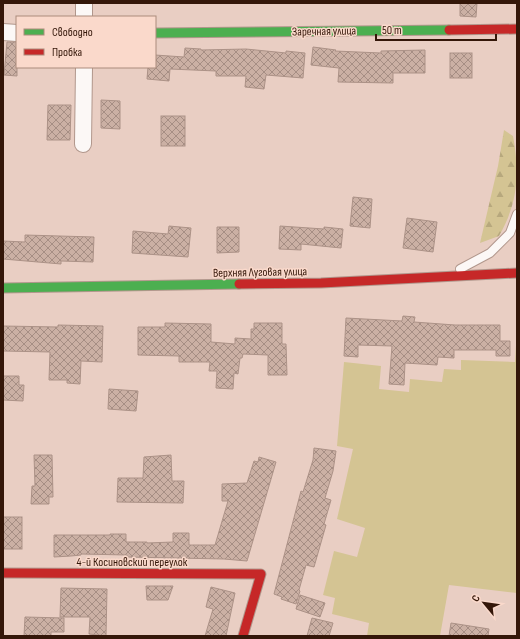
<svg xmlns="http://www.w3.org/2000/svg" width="520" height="639" font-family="'Sofia Sans Condensed',sans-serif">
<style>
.green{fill:#d4c493}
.forest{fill:url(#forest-firs)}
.building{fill:url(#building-cross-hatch);stroke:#ac9287}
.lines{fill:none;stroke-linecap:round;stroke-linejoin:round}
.lane-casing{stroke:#b1978c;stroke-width:10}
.street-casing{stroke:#b1978c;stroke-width:18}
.fast-casing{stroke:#b1978c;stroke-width:11}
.jam-casing{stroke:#b1978c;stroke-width:11}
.lane{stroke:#fcf8f6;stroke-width:8}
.street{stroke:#fcf8f6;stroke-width:16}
.fast{stroke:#4caf50;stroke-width:9}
.jam{stroke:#c62828;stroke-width:9}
.labels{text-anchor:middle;stroke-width:3;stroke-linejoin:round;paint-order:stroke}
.street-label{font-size:12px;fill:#341709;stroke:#fad9cb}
</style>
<defs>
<pattern id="forest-firs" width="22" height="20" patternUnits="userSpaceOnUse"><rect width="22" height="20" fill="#d4c493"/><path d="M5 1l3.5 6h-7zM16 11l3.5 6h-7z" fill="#b7a87d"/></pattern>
<pattern id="building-cross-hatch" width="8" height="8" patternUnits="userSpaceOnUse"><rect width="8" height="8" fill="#cbb0a4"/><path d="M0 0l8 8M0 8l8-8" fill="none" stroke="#a68e84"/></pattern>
</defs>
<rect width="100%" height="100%" fill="#e9cec3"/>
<polygon class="green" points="517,329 517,593 449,585 440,636 367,636 369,623 332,614 335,598 323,595 334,551 357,557 365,528 337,519 353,449 337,446 344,362 381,366 379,389 409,392 410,379 442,382 444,369 461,370 461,360 515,362"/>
<path class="forest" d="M 504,130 L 513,136 C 520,173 518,203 499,236 L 480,243 L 498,166 Z"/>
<g class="building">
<polygon points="460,3 477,3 476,17 460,16"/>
<polygon points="7,42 17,42 17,76 4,75"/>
<polygon points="313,47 336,50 335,51 381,53 381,51 425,50 425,73 393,73 393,83 338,82 339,68 311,65"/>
<polygon points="185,48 201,49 201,50 246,49 286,53 286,51 305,53 303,78 266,75 264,89 245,87 246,76 216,76 216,71 170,69 169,81 147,79 148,67 155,67 155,55 184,57"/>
<rect x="450" y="53" width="22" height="25"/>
<polygon points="101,100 120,101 120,129 101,128"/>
<polygon points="48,105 71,105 70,140 47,140"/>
<rect x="161" y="116" width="24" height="30"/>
<polygon points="353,197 372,199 370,228 350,226"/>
<polygon points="407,218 437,222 433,252 403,248"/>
<polygon points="169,226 191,228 188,257 132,253 133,231 168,234"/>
<polygon points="280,226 324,229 324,227 343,229 341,248 301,244 301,250 279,249"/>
<polygon points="217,227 239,227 239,252 217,253"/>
<polygon points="25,235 94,237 93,262 61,261 61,264 3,259 3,241 25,242"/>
<polygon points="403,316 415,317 414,322 455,325 500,325 500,341 510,341 510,356 496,356 496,350 454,350 454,358 438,357 437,365 405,363 404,385 389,384 392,346 358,345 358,357 344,356 346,318 402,321"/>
<polygon points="165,323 211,324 211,342 235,344 235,338 251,339 251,329 254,329 254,323 282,323 282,344 286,344 287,375 268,375 268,355 243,354 242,358 240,358 238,374 234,373 233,389 216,388 217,371 209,371 210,362 179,362 179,356 138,355 138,327 165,327"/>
<polygon points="58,325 103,326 102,362 81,361 80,384 67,383 67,380 49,380 50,352 3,351 3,326 58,327"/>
<polygon points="3,376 19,376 19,385 24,385 23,401 3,400"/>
<polygon points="109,389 138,391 136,411 108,409"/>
<polygon points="314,448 336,451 333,471 325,498 331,500 324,524 326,525 314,567 306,565 299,590 300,591 296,604 281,599 282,597 274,594 301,491 303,492 313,460"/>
<polygon points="34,455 52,455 53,497 49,497 49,504 31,504 32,486 35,486"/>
<polygon points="171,455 172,481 184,481 183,503 117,502 118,478 143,478 144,457"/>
<polygon points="259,457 276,462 247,561 224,559 127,557 127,555 81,554 81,555 71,556 54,557 54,535 110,535 110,534 126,534 126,542 147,542 147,543 173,542 173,533 189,533 189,545 215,545 228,501 222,501 222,484 247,483 254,461 258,462"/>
<rect x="3" y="517" width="19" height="32"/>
<polygon points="146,586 173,586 168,600 147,600"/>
<polygon points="211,587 235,593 226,636 205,636 213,609 206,607"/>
<polygon points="61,588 107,589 106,636 89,634 90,617 60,617"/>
<polygon points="300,595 325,603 320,617 296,609"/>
<polygon points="25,617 64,618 64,632 51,632 51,636 24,636"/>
<polygon points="312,618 333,623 329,636 307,636"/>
<polygon points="451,623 489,629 488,636 449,636"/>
</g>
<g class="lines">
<g class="lane-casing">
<polyline id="lane" points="460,269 490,253 510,233 517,214"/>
</g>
<g class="street-casing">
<g id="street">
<polyline points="84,3 84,17"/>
<polyline points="3,32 17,33"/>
<polyline points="83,144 84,67"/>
</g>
</g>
<g class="fast-casing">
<g id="fast">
<polyline points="155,33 449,30"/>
<polyline points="3,288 239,284"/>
</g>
</g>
<g class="jam-casing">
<g id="jam">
<polyline points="449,30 517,29"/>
<polyline points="239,284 321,283 517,273"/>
<polyline points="3,573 261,574 243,636"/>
</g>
</g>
<use href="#lane" class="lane"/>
<use href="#street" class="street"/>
<use href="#fast" class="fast"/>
<use href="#jam" class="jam"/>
</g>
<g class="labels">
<g class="street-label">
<text transform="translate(324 31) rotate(-1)" y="4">Заречная улица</text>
<text transform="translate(260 272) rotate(-1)" y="4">Верхняя Луговая улица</text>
<text x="132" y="566">4-й Косиновский переулок</text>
</g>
</g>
<rect width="520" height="639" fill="none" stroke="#341709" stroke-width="8"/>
<rect x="16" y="16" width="140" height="52" fill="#fad9cb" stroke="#ab8b7d"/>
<rect x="24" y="29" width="20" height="6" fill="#4caf50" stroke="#ab8b7d"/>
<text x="52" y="36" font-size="12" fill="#341709">Свободно</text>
<rect x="24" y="49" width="20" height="6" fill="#c62828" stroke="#ab8b7d"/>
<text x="52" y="56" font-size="12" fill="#341709">Пробка</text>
<g transform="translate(484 603) rotate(299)" stroke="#fad9cb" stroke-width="3" paint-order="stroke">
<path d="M0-3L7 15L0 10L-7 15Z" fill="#341709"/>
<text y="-6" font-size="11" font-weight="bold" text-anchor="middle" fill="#341709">С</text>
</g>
<path d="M376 34v6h120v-6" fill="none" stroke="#341709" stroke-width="2"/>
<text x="382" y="34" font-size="12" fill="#341709" stroke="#fad9cb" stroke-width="3" paint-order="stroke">50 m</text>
</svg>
